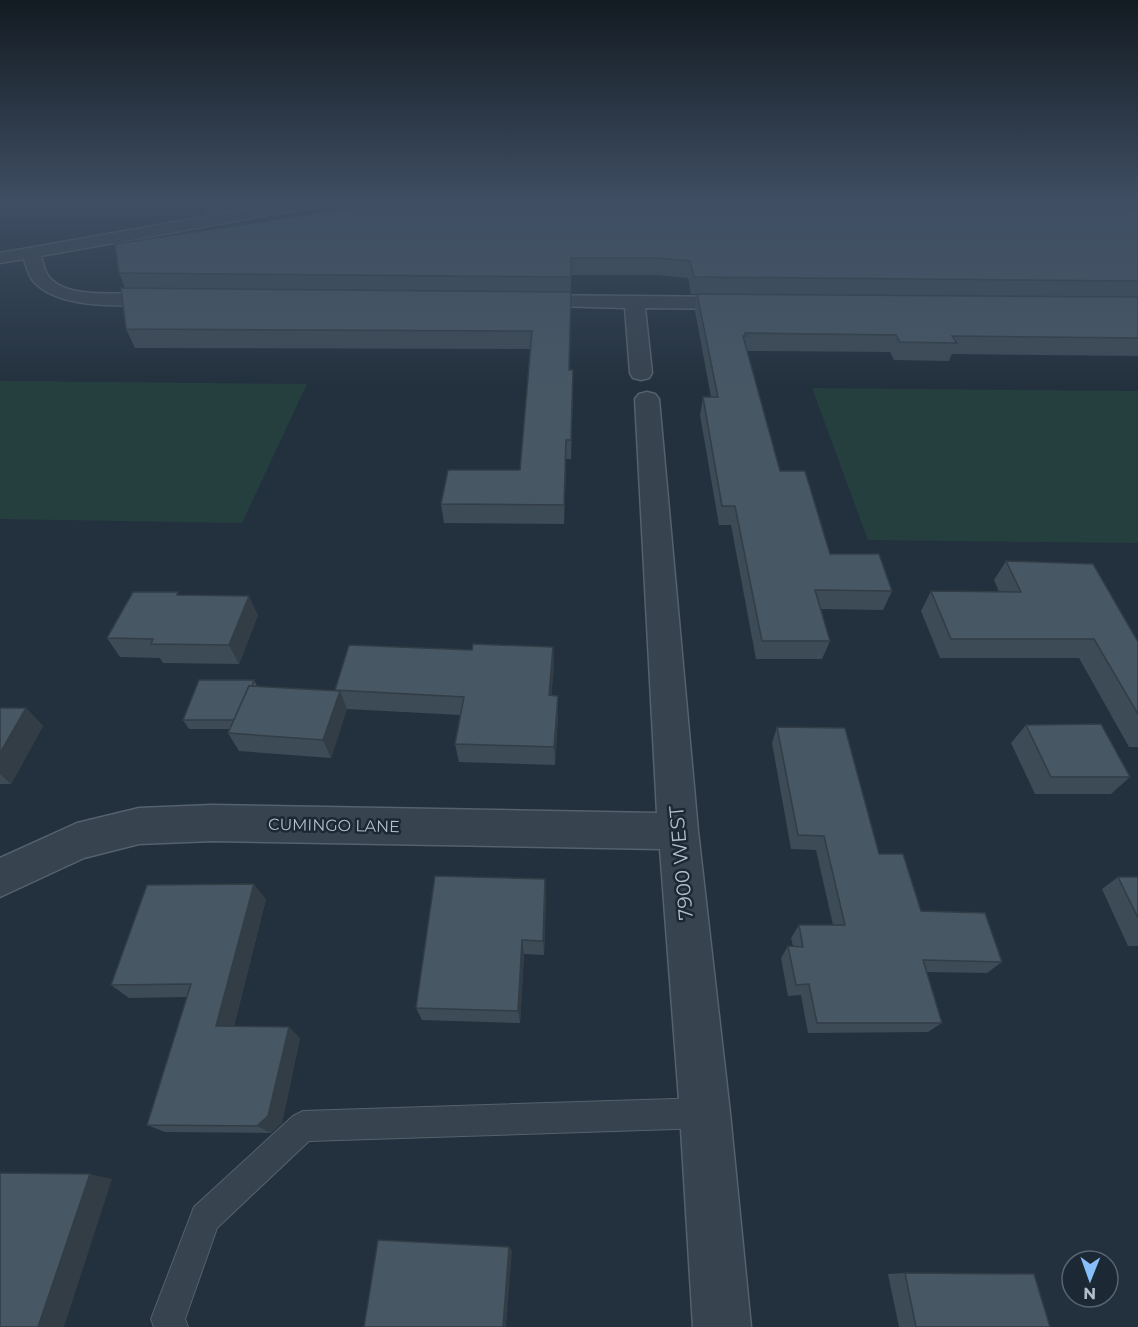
<svg xmlns="http://www.w3.org/2000/svg" width="1138" height="1327" font-family="Montserrat,sans-serif">
<style>
.green{fill:#253f3f}
.lines{fill:none;stroke-linecap:round;stroke-linejoin:round}
.service-casing{stroke:#55616c;stroke-width:2}
.minor-casing{stroke:#55616c;stroke-width:3}
.service{fill:#37434e;fill-rule:evenodd}
.minor{fill:#37434e;fill-rule:evenodd}
.wall{fill:#3d4b56}
.shaded-wall{fill:#323d46}
.building{fill:#475764;stroke:#323d46;stroke-width:1.5}
.labels{text-anchor:middle;stroke-width:5;stroke-linejoin:round;paint-order:stroke}
.street-label{font-size:16px;fill:#b3bec9;stroke:#1c2833}
.near-street-label{font-size:20px;fill:#b3bec9;stroke:#1c2833}
</style>
<rect width="100%" height="100%" fill="#23313e"/>
<g class="green">
<polygon points="0,381 307,384 242,523 0,519"/>
<polygon points="812,388 1138,391 1138,543 868,540"/>
</g>
<g class="lines">
<g class="service-casing">
<g id="service">
<polygon points="217,202 227,202 211,222 205,222 203,220"/>
<polygon points="705,1098 715,1103 720,1113 715,1123 705,1128 309,1141 217,1228 185,1319 188,1327 154,1327 151,1319 194,1207 293,1116 303,1111"/>
</g>
</g>
<g class="minor-casing">
<g id="minor">
<path d="M 289,202 L 322,202 L 314,207 L 41,256 C 43,262 44,269 47,274 C 67,306 141,287 172,295 L 175,299 L 172,303 L 165,305 C 129,305 64,311 36,284 C 29,278 27,268 24,259 L 0,263 L 0,253 Z"/>
<polygon points="526,295 741,297 748,299 751,303 748,307 741,309 645,308 652,373 649,378 641,380 633,378 630,373 625,308 519,305 516,301 519,297"/>
<polygon points="647,392 655,394 659,399 698,831 730,1113 751,1327 693,1327 680,1113 660,849 212,841 139,844 84,858 0,897 0,858 77,823 139,808 212,805 657,813 635,399 639,394"/>
</g>
</g>
<use href="#service" class="service"/>
<use href="#minor" class="minor"/>
</g>
<g class="wall">
<polygon points="1138,213 1138,356 952,354 949,361 894,360 890,352 747,351 780,471 830,554 892,591 883,610 821,609 830,641 822,659 756,659 731,525 719,525 700,415 703,397 711,397 695,311 697,294 691,294 688,278 657,275 571,275 570,370 573,389 571,459 566,459 564,524 444,523 441,504 520,470 530,349 135,348 126,329 125,288 119,273"/>
<polygon points="1006,561 1138,642 1138,747 1129,747 1079,658 940,658 921,611 931,591 999,592 994,580"/>
<polygon points="180,595 258,615 239,664 163,663 160,658 120,657 107,638"/>
<polygon points="553,647 554,666 551,695 558,696 558,714 555,765 459,762 455,744 460,715 347,709 331,758 239,751 228,733 230,729 189,729 183,720 254,680 257,686 335,691 472,650"/>
<polygon points="0,708 26,708 43,726 11,784 0,784"/>
<polygon points="1026,725 1130,777 1111,794 1035,794 1011,743"/>
<polygon points="777,727 879,854 921,911 1002,962 987,973 927,972 942,1023 928,1032 808,1033 801,995 788,996 781,958 788,946 793,946 791,938 799,925 833,925 816,850 791,849 772,743"/>
<polygon points="1118,877 1138,877 1138,946 1128,946 1102,889"/>
<polygon points="545,879 546,894 544,955 524,954 520,1023 422,1020 416,1008"/>
<polygon points="266,899 234,1026 300,1038 282,1123 271,1133 165,1132 147,1125 187,997 129,998 111,985"/>
<polygon points="905,1273 1050,1327 899,1327 888,1274"/>
</g>
<g class="shaded-wall">
<polygon points="566,440 566,459 564,524 564,505"/>
<polygon points="249,596 258,615 239,664 229,645"/>
<polygon points="553,647 554,666 550,713 549,695"/>
<polygon points="340,691 347,709 331,758 323,740"/>
<polygon points="558,696 558,714 555,765 554,747"/>
<polygon points="26,708 43,726 11,784 0,774 0,753"/>
<polygon points="545,879 546,894 544,955 543,941"/>
<polygon points="254,884 266,899 231,1037 216,1026"/>
<polygon points="522,940 524,954 520,1023 518,1011"/>
<polygon points="289,1027 300,1038 282,1123 271,1133 257,1126"/>
<polygon points="90,1174 112,1179 64,1327 38,1327"/>
<polygon points="509,1247 512,1250 506,1327 503,1327"/>
</g>
<g class="building">
<polygon points="393,202 1115,202 1138,213 1138,281 694,277 690,261 658,258 571,258 571,277 119,273 115,244"/>
<polygon points="121,288 571,292 569,370 573,370 571,440 566,440 564,505 441,504 448,470 520,470 532,331 126,329"/>
<polygon points="697,294 1138,297 1138,338 952,336 957,343 900,342 896,335 745,333 746,336 743,336 780,471 805,471 830,554 879,554 892,591 815,590 830,641 762,641 735,506 722,506 703,397 718,397"/>
<polygon points="1006,561 1093,564 1138,642 1138,714 1094,639 951,639 931,591 1021,592"/>
<polygon points="133,592 178,592 177,595 249,596 229,645 151,644 153,639 107,638"/>
<polygon points="473,644 553,647 549,695 558,696 554,747 455,744 464,697 335,690 349,645 472,650"/>
<polygon points="199,680 254,680 252,686 249,686 234,720 183,720"/>
<polygon points="249,686 340,691 323,740 228,733"/>
<polygon points="0,708 26,708 0,753"/>
<polygon points="1101,724 1130,777 1051,777 1026,725"/>
<polygon points="777,727 845,728 879,854 903,854 921,911 985,913 1002,962 923,960 942,1023 817,1023 809,984 796,985 788,946 803,947 799,925 845,925 824,836 798,835"/>
<polygon points="435,876 545,879 543,941 522,940 518,1011 416,1008"/>
<polygon points="1118,877 1138,877 1138,918"/>
<polygon points="254,884 216,1026 289,1027 268,1116 257,1126 147,1125 191,984 111,985 147,885"/>
<polygon points="0,1173 90,1174 38,1327 0,1327"/>
<polygon points="378,1240 509,1247 503,1327 364,1327"/>
<polygon points="905,1273 1034,1274 1050,1327 916,1327"/>
</g>
<linearGradient id="sky" x2="0" y2="1"><stop stop-color="#131b22"/><stop offset="0.52" stop-color="#3f4e63"/><stop offset="1" stop-color="#3f4e63" stop-opacity="0"/></linearGradient>
<rect width="1138" height="387" fill="url(#sky)"/>
<g class="labels">
<g class="street-label">
<text transform="translate(334 825) rotate(1)" y="6">CUMINGO LANE</text>
</g>
<g class="near-street-label">
<text transform="translate(681 863) rotate(-95)" y="7">7900 WEST</text>
</g>
</g>
<g transform="translate(1090 1279) rotate(181)"><circle r="28" fill="#1c2833" stroke="#58646f" stroke-width="1.5"/>
<path d="M0-4.5L10 22L0 15L-10 22Z" fill="#87bffa"/>
<text y="-9" font-size="16" font-weight="bold" text-anchor="middle" fill="#b3bec9">N</text>
</g>
</svg>
